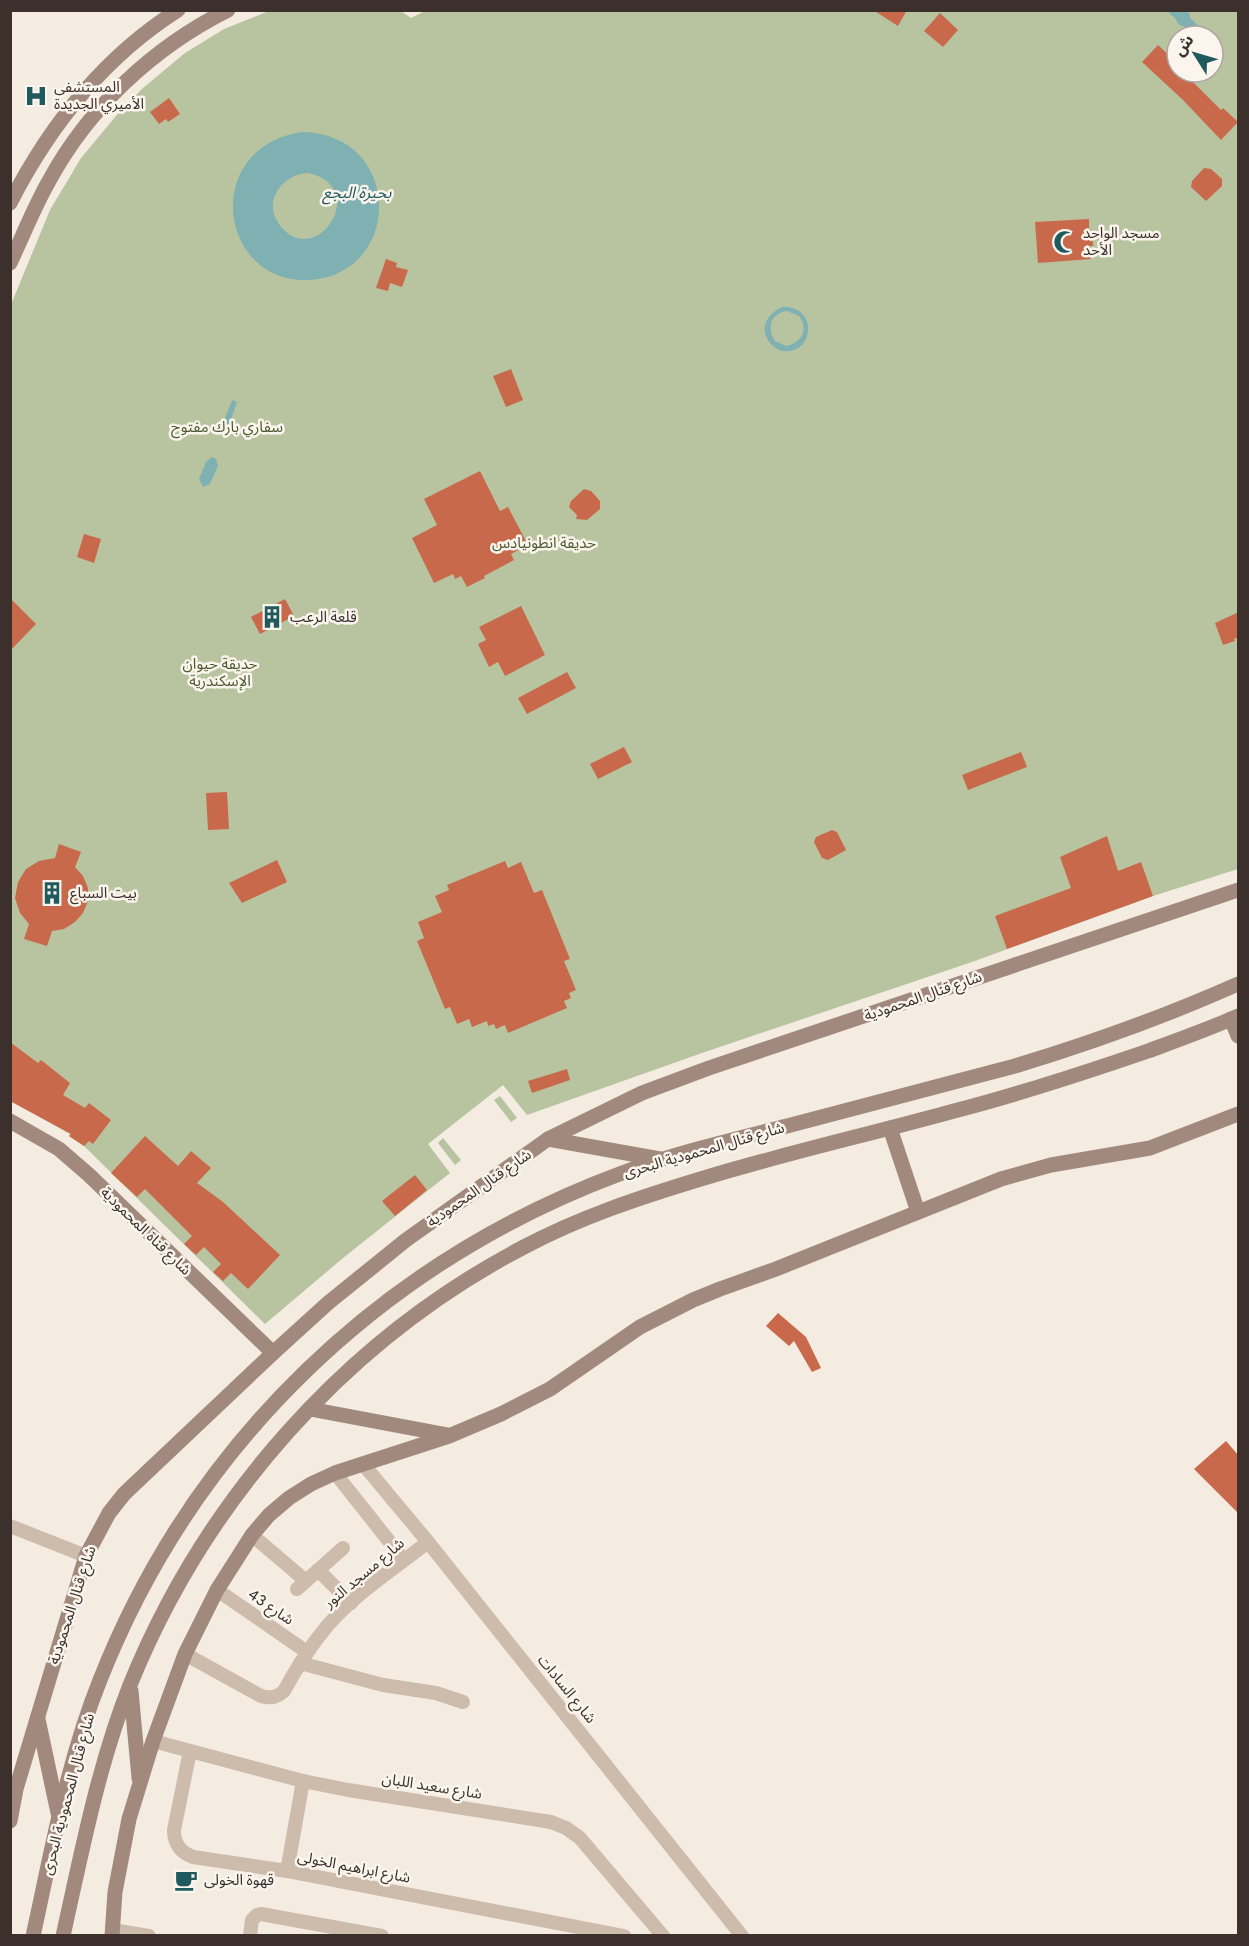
<svg xmlns="http://www.w3.org/2000/svg" width="1249" height="1946" font-family="Overpass,'Noto Sans Arabic',sans-serif">
<style>
.green{fill:#b8c4a0;fill-rule:evenodd}
.water{fill:#7fb0b2;fill-rule:evenodd}
.building{fill:#c8694b}
.lines{fill:none;stroke-linecap:round;stroke-linejoin:round}
.street{stroke:#cdbbac;stroke-width:14}
.secondary{stroke:#a18a7d;stroke-width:15}
.labels{text-anchor:middle;stroke-width:5;stroke-linejoin:round;paint-order:stroke}
.poi-label{font-size:15px;fill:#3b302b;stroke:#fbf5ee;text-anchor:start}
.park-label{font-size:15px;fill:#4a5a2e;stroke:#fbf5ee}
.street-label{font-size:15px;fill:#3b302b;stroke:#fbf5ee}
.water-label{font-size:16px;font-style:italic;fill:#1f5a5e;stroke:#fbf5ee}
</style>
<rect width="100%" height="100%" fill="#f4ebe1"/>
<g class="green">
<path d="M 427,10 L 1238,11 L 1238,869 L 1153,896 L 972,962 L 702,1053 L 527,1115 L 503,1085 L 428,1144 L 450,1173 L 343,1258 L 265,1324 L 84,1146 L 69,1136 L 70,1134 L 11,1101 L 10,307 L 50,210 L 81,158 L 121,110 L 143,88 L 185,53 L 224,29 L 269,11 L 401,11 L 411,18 ZM 1177,36 L 1213,36 L 1213,72 L 1177,72 Z"/>
<polygon points="500,1096 517,1118 511,1122 494,1100"/>
<polygon points="443,1138 461,1160 455,1165 438,1143"/>
</g>
<g class="water">
<polygon points="1167,11 1186,11 1190,14 1190,18 1201,28 1205,36 1194,36 1183,26 1179,25 1175,18"/>
<path d="M 302,132 C 404,134 403,274 310,280 C 218,285 200,147 302,132 ZM 308,173 C 373,187 314,273 279,224 C 262,201 283,174 308,173 Z"/>
<path d="M 783,307 C 819,306 814,355 783,351 C 777,350 771,345 768,340 C 759,326 769,312 783,307 ZM 787,311 L 799,316 C 809,329 802,343 786,346 L 775,341 C 766,328 771,313 787,311 Z"/>
<polygon points="232,400 237,402 227,431 221,429"/>
<polygon points="212,457 216,459 218,466 210,484 203,487 199,479 206,462"/>
</g>
<g class="building">
<polygon points="873,10 907,10 898,26"/>
<polygon points="940,13 958,30 943,47 924,31"/>
<polygon points="1158,45 1173,59 1171,61 1177,66 1177,72 1183,72 1221,110 1223,108 1238,122 1221,140 1183,100 1142,62"/>
<polygon points="169,98 180,114 168,122 166,119 159,124 150,112"/>
<polygon points="1204,168 1211,169 1222,179 1222,186 1206,201 1191,187 1192,181"/>
<polygon points="1089,219 1089,231 1092,230 1093,246 1090,246 1091,259 1038,263 1035,222"/>
<polygon points="386,259 397,263 396,267 408,270 402,287 390,283 388,291 376,288"/>
<polygon points="511,369 523,400 506,407 493,376"/>
<polygon points="480,471 500,511 508,507 528,545 511,554 514,560 484,576 485,578 467,587 461,576 455,579 453,574 434,583 412,538 437,525 424,499"/>
<polygon points="584,489 591,491 600,501 600,509 587,520 576,519 577,515 569,507 571,501"/>
<polygon points="84,534 101,539 94,563 77,557"/>
<polygon points="10,598 36,624 10,651"/>
<polygon points="285,599 294,616 260,634 251,617"/>
<polygon points="521,606 545,655 505,676 498,662 489,667 478,644 486,640 479,627"/>
<polygon points="1239,612 1239,637 1234,639 1235,641 1223,645 1215,623"/>
<polygon points="567,672 576,688 527,714 518,698"/>
<polygon points="624,747 632,762 598,779 590,764"/>
<polygon points="1021,752 1027,767 968,790 962,775"/>
<polygon points="227,792 229,829 208,830 206,793"/>
<polygon points="832,830 837,832 846,850 828,860 822,858 814,842 816,837"/>
<polygon points="1107,836 1118,871 1141,862 1153,896 1007,949 995,916 1071,888 1060,857"/>
<polygon points="59,844 81,852 75,867 83,876 88,888 88,901 83,913 75,922 64,929 52,931 47,946 24,939 29,924 20,913 15,898 18,882 26,869 39,861 55,858"/>
<polygon points="277,860 287,882 242,903 229,883"/>
<polygon points="505,861 508,868 521,862 534,893 542,890 570,959 564,961 576,990 569,993 571,998 564,1001 567,1008 508,1033 505,1025 496,1029 494,1024 488,1026 487,1021 472,1027 469,1019 457,1024 450,1007 445,1009 417,941 424,938 418,922 442,912 435,896 449,890 447,885"/>
<polygon points="10,1042 38,1063 41,1060 70,1083 63,1095 85,1108 89,1103 111,1120 93,1144 89,1141 84,1146 69,1136 71,1134 10,1101"/>
<polygon points="567,1069 570,1080 532,1093 528,1081"/>
<polygon points="145,1136 178,1166 191,1151 211,1168 197,1183 223,1202 280,1255 248,1289 231,1273 223,1281 213,1272 221,1264 204,1247 196,1255 184,1244 192,1236 145,1189 137,1197 111,1173"/>
<polygon points="415,1175 427,1190 395,1216 382,1201"/>
<polygon points="778,1313 806,1337 821,1368 812,1372 794,1341 789,1346 766,1326"/>
<polygon points="1226,1441 1239,1456 1239,1514 1194,1469"/>
</g>
<g class="lines">
<g class="street">
<polyline points="363,1464 428,1542 742,1936"/>
<polyline points="335,1473 404,1560"/>
<polyline points="10,1526 86,1556"/>
<polyline points="252,1535 306,1581"/>
<polyline points="318,1570 351,1603"/>
<polyline points="297,1589 343,1548"/>
<polyline points="217,1590 307,1652"/>
<path d="M 185,1654 L 261,1696 C 271,1699 277,1697 284,1691 C 297,1667 311,1645 328,1625 C 356,1593 395,1568 428,1542"/>
<polyline points="300,1663 383,1685 436,1693 463,1702"/>
<polyline points="153,1741 303,1781 348,1790 551,1822 566,1828 580,1838 663,1936"/>
<path d="M 190,1751 L 174,1830 C 174,1844 180,1852 193,1857 L 287,1871 L 624,1936"/>
<polyline points="287,1871 303,1781"/>
<polyline points="112,1930 149,1936"/>
<polyline points="250,1936 252,1920 257,1915 261,1914 382,1936"/>
</g>
<g class="secondary">
<path d="M 10,203 C 50,125 104,57 178,10"/>
<path d="M 10,263 C 23,236 34,207 49,181 C 89,107 154,47 228,10"/>
<polyline points="1231,1019 1238,1036"/>
<polyline points="10,1121 59,1149 89,1175 273,1353"/>
<polyline points="890,1128 918,1212"/>
<polyline points="548,1139 660,1159"/>
<polyline points="310,1409 448,1435"/>
<polyline points="131,1691 139,1778"/>
<polyline points="38,1719 58,1813"/>
<polyline points="10,1821 16,1789 86,1556 109,1513 124,1494 273,1353 328,1303 406,1240 548,1139 642,1093 709,1068 1238,890"/>
<path d="M 33,1936 C 52,1850 67,1762 100,1680 C 194,1442 382,1262 622,1173 C 676,1153 732,1140 787,1126 C 863,1106 939,1086 1015,1066 C 1091,1043 1166,1016 1238,984"/>
<path d="M 63,1936 C 82,1851 98,1766 130,1685 C 205,1500 345,1341 522,1248 C 580,1217 641,1197 704,1178 C 786,1153 871,1134 954,1111 C 1020,1094 1084,1073 1148,1051 C 1178,1040 1209,1029 1238,1016"/>
<polyline points="112,1936 115,1892 129,1819 153,1741 185,1654 217,1590 252,1535 269,1515 289,1498 311,1484 335,1473 449,1436 501,1414 550,1389 640,1327 693,1300 720,1289 776,1269 1001,1179 1051,1165 1150,1148 1238,1114"/>
</g>
</g>
<defs>
<g id="hospital-bare" transform="scale(1.8)"><path d="M-5-5h3v3.5h4V-5h3V5h-3V1.5h-4V5h-3Z" fill="#1f5a5e" stroke="#fbf5ee" stroke-width="2.5" paint-order="stroke"/></g>
<g id="mosque-bare" transform="scale(1.8)"><path d="M3.5-4.9A6 6 0 1 0 3.5 4.9A5 5 0 1 1 3.5-4.9Z" fill="#1f5a5e" stroke="#fbf5ee" stroke-width="2.5" paint-order="stroke"/></g>
<g id="building-bare" transform="scale(1.8)"><path d="M-4-6H4V6H1V3H-1V6H-4ZM-2.5-4.3h1.7v1.8h-1.7ZM.8-4.3h1.7v1.8H.8ZM-2.5-1h1.7V.8h-1.7ZM.8-1h1.7V.8H.8Z" fill="#1f5a5e" stroke="#fbf5ee" stroke-width="2.5" paint-order="stroke"/></g>
<g id="cafe-bare" transform="scale(1.8)"><path d="M-5.5-4.5H6V0H3Q3 3.5 0 3.5H-2.5Q-5.5 3.5-5.5 0ZM3-3.2v2h1.7v-2ZM-6 4.5H4V6H-6Z" fill="#1f5a5e" stroke="#fbf5ee" stroke-width="2.5" paint-order="stroke"/></g>
</defs>
<g fill-rule="evenodd">
<use href="#hospital-bare" x="36" y="96"/>
<use href="#mosque-bare" x="1065" y="242"/>
<use href="#building-bare" x="272" y="617"/>
<use href="#building-bare" x="52" y="893"/>
<use href="#cafe-bare" x="186" y="1880"/>
</g>
<g class="labels">
<g class="poi-label">
<text x="54" y="92">المستشفى<tspan x="54" dy="17">الأميري الجديدة</tspan></text>
<text x="1083" y="238">مسجد الواحد<tspan x="1083" dy="17">الأحد</tspan></text>
<text x="290" y="622">قلعة الرعب</text>
<text x="70" y="898">بيت السباع</text>
<text x="204" y="1885">قهوة الخولى</text>
</g>
<g class="park-label">
<text x="227" y="432">سفاري بارك مفتوح</text>
<text x="544" y="548">حديقة انطونيادس</text>
<text x="220" y="669">حديقة حيوان<tspan x="220" dy="17">الإسكندرية</tspan></text>
</g>
<g class="street-label">
<text transform="translate(923 996) rotate(-19)" y="5">شارع قنال المحمودية</text>
<text transform="translate(704 1150) rotate(-16)" y="5">شارع قنال المحمودية البحرى</text>
<text transform="translate(479 1188) rotate(-35)" y="5">شارع قنال المحمودية</text>
<text transform="translate(146 1231) rotate(44)" y="5">شارع قناة المحمودية</text>
<text transform="translate(364 1573) rotate(-40)" y="5">شارع مسجد النور</text>
<text transform="translate(72 1605) rotate(-72)" y="5">شارع قنال المحمودية</text>
<text transform="translate(271 1607) rotate(34)" y="5">شارع 43</text>
<text transform="translate(567 1689) rotate(51)" y="5">شارع السادات</text>
<text transform="translate(432 1786) rotate(9)" y="5">شارع سعيد اللبان</text>
<text transform="translate(68 1794) rotate(-75)" y="5">شارع قنال المحمودية البحرى</text>
<text transform="translate(354 1867) rotate(11)" y="5">شارع ابراهيم الخولى</text>
</g>
<g class="water-label">
<text x="357" y="198">بحيرة البجع</text>
</g>
</g>
<rect width="1249" height="1946" fill="none" stroke="#3b302b" stroke-width="24"/>
<g transform="translate(1195 54) rotate(307)"><circle r="28" fill="#fbf5ee" stroke="#aea6a0" stroke-width="1.5"/>
<path d="M0-4.5L10 22L0 15L-10 22Z" fill="#1f5a5e"/>
<text y="-9" font-size="16" font-weight="bold" text-anchor="middle" fill="#3b302b">ش</text>
</g>
</svg>
